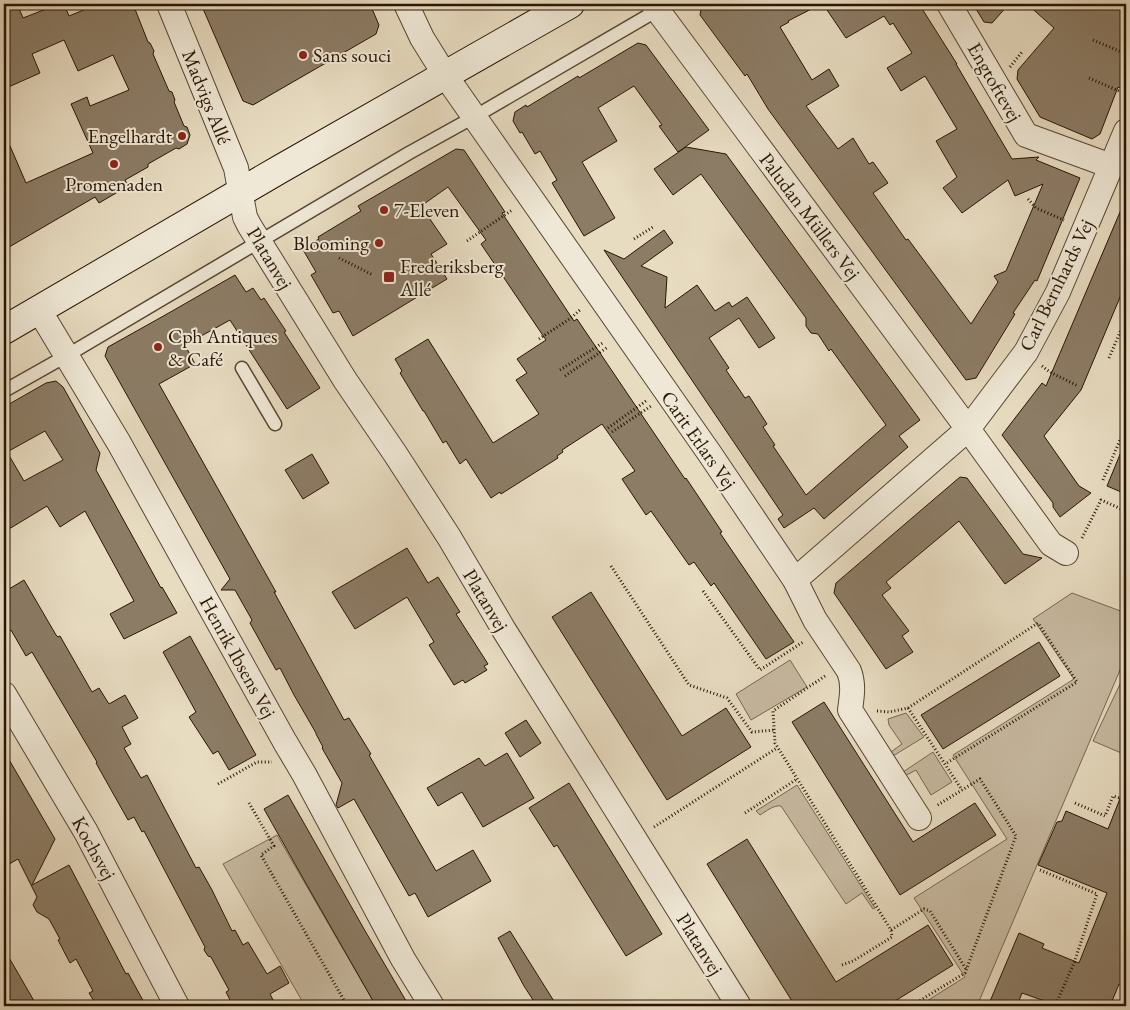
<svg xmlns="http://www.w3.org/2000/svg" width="1130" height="1010" font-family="'EB Garamond',serif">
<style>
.green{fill:#c7b9a0;stroke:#786752}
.building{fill:#8c7c66;stroke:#291504;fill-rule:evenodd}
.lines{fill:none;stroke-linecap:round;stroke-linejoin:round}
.lane-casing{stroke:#584633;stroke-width:15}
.street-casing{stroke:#584633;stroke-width:26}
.secondary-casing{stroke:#291504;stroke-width:30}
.path{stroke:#291504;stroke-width:3;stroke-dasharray:1 2.5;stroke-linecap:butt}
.lane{stroke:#efe8d6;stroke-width:12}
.street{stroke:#efe8d6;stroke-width:24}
.secondary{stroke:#efe8d6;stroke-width:28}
.poi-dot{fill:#8f2418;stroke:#efe8d6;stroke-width:2}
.labels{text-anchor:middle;stroke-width:4;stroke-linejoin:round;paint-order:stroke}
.poi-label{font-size:20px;fill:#291504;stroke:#efe8d6;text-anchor:start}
.street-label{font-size:20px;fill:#291504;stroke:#efe8d6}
</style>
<rect width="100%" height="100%" fill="#e7dbc0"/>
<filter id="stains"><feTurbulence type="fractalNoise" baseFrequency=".004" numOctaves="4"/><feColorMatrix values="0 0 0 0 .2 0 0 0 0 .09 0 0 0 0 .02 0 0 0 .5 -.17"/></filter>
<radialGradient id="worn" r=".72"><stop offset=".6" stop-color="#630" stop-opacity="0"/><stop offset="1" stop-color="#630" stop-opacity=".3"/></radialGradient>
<g class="green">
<polygon points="1072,593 1126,613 1126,656 977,1006 919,1006 965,977 914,898 1007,839 953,755 1074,679 1033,619"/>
<polygon points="790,660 807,687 751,720 736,694"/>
<polygon points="1126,678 1126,755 1093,741 1122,680"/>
<polygon points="906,713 924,737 893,756 888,754 902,744 889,725 888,719"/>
<polygon points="933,752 952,782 931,795 916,770 903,777 903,772"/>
<path d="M 797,785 L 875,908 L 873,909 L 862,893 L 846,904 L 781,806 C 773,805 767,811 760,815 L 756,811 Z"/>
<polygon points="277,835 376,1006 305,1006 223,864"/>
</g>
<g class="building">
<polygon points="59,4 64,4 69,16 98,4 133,4 148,42 150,43 154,51 153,54 169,91 172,92 175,100 174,102 184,126 187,127 190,135 187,144 179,149 176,148 148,164 148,167 125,180 128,186 99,203 95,197 4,250 4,132 26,183 93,153 71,104 87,97 90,106 129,90 113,55 78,71 64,40 32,54 40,73 4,89 4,12 18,6 23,18"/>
<polygon points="201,4 370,4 379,25 376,34 253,105 243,101"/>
<polygon points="702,4 821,4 788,21 789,22 780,27 812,80 829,69 839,86 806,106 838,149 853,138 869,164 873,162 888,183 873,193 906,240 908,239 971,324 998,282 994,276 1006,271 1043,184 1015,196 1008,180 962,213 943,188 957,177 936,141 957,129 925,76 901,91 887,68 912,53 893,23 890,25 884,16 846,38 823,4 919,4 957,64 956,64 1012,159 1039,157 1036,160 1080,178 1037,281 1035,280 1013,313 1015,314 976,378 966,380 768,109 747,74 745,76 700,15"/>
<polygon points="973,4 1009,4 992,23 984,22"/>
<polygon points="1027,4 1126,4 1126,76 1121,88 1118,87 1100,134 1092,139 1040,117 1017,79 1018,70 1054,28"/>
<polygon points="638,43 646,45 709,130 678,152 659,126 662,125 634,86 598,108 617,141 582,162 615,218 584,236 552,183 557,180 540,151 535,154 522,132 520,133 513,121 515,112 526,105 527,107 578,76 579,78"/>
<polygon points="686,147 726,154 920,420 899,436 908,447 824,519 814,508 784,528 778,519 783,515 604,250 624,259 664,230 673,243 641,266 667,277 665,308 697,285 715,311 729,302 732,307 747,297 775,338 759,348 739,318 709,338 729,368 726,370 745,398 749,396 767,424 763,427 775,445 773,446 806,495 886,425 831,349 829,351 818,334 811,333 806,326 806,318 701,174 673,195 654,169"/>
<polygon points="456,149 464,150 505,212 502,213 574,321 577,319 685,479 686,478 722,532 720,533 794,642 766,659 714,583 711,586 694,562 689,565 651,511 646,515 622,479 635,471 602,424 562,450 563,452 557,456 558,458 501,494 500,492 491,498 466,459 460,464 446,441 443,443 424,411 423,411 400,373 402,371 395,359 428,339 493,443 539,414 516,380 527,373 517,359 546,340 481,244 486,240 448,187 421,206 447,244 431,254 447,279 353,336 339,311 333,313 311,275 316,272 302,248 319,239 318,237 361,211 358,206"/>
<polygon points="1126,198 1126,283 1081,390 1044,436 1079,486 1091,493 1060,517 1053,507 1053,503 1002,435 1042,383 1046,386"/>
<polygon points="235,275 246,292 253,288 261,300 264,298 286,331 284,332 320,388 287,409 230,320 185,345 195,364 159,384 276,592 274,592 344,720 349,718 371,754 369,755 436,871 473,850 491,881 428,917 415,893 409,896 354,799 338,808 336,805 342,783 322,748 323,747 316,734 316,733 294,695 280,668 276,670 250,623 252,620 235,590 221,590 230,579 105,356 108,347 167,314"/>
<path d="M 56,381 L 63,387 L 100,453 L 96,470 L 161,588 L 162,587 L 177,613 L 124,639 L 110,614 L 134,601 L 85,511 L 60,527 L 47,506 L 4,532 L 4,407 L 46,383 ZM 45,431 L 63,460 L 24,481 L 7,452 Z"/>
<polygon points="1126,440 1126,494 1107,486"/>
<polygon points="312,454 329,483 303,499 285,470"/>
<polygon points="960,477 967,478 1023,554 1042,558 1005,584 959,521 886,582 891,588 882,595 909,631 902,636 913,652 886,669 834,593 836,583"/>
<polygon points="407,548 428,583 438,577 460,612 456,614 488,664 484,666 487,670 465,683 463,680 454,685 429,645 434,642 407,597 355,629 332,592"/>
<polygon points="24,580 56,635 58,637 60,636 92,692 99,688 109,704 125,695 138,718 122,727 131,744 124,748 141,778 147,775 196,868 199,867 212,890 232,931 235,930 243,945 248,942 267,974 280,966 289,983 270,994 276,1006 233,1006 226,992 229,990 211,957 208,956 204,950 205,947 144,831 142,832 134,817 128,820 96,763 97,762 32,652 26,656 11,630 4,635 4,592"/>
<polygon points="591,592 682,736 726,708 751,747 667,800 552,617"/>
<polygon points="190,636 256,755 229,770 218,751 213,754 189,717 196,712 163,652"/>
<polygon points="1039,642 1060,676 943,749 921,715"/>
<polygon points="824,702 913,842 975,803 996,835 900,895 792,722"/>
<polygon points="526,720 541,743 520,757 505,733"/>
<polygon points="4,751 55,839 32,885 69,865 126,974 128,973 146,1006 97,1006 89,993 93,991 76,959 70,963 58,940 60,939 49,919 37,912 33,905 37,897 18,859 4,867"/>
<polygon points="507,753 534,798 483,827 462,792 438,806 427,788 479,758 485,766"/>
<polygon points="569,783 662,934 626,956 557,845 554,847 529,808"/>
<polygon points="1125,786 1126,988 1119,984 1110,1006 1059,1006 1022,993 1017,1006 988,1006 1019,933 1044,944 1042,948 1079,963 1107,893 1038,865 1057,822 1062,821 1066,811 1108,829"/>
<polygon points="288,795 364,929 409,1006 376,1006 308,887 264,809"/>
<polygon points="747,839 836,982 928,925 953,965 887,1006 795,1006 707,864"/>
<polygon points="510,931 557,1006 537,1006 524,986 498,938"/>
<polygon points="4,949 37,1006 4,1006"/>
</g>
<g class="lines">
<g class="lane-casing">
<g id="lane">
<polyline points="242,368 275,424"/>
<polyline points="4,391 66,356 409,153 474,117 668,4"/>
</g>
</g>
<g class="street-casing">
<g id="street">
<polyline points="169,4 236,168 245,217 249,225 345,380 396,455 449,537 504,630 739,1006"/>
<path d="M 406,4 L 422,38 L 445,75 L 710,454 L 795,580 L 815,620 L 849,671 C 854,684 852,696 850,710 L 919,818"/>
<polyline points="653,4 968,429 1051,544 1066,553"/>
<polyline points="949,4 1026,135 1111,166"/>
<polyline points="39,310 119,443 285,742 304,774 403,959 432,1006"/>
<polyline points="795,580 968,429 1026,352 1058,292 1126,131"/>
<polyline points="4,694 86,832 177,1006"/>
</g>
</g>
<g class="secondary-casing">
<polyline id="secondary" points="4,330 282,168 570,4"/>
</g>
<g class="path">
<polyline points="1093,40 1126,54"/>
<polyline points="1010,67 1022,52"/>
<polyline points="1089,78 1126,94"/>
<polyline points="1028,199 1036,208 1064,220"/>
<polyline points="634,239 653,227"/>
<polyline points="467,241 512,210"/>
<polyline points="339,258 373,275"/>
<polyline points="539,339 571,318 581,309"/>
<polyline points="1109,358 1126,318"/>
<polyline points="1042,366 1050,372 1078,386"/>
<polyline points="560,370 604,342"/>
<polyline points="565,376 608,347"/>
<polyline points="608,428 646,401"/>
<polyline points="612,432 651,406"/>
<polyline points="1103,480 1126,426"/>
<polyline points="1082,538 1101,500 1126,511"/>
<polyline points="611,566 689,685 727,698 752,732 774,730"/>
<polyline points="703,591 760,670 803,642"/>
<polyline points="825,676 773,711 775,743 891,930 924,909 930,911 966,969"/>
<polyline points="908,708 962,790"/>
<polyline points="877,711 889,712 908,708 1038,623 1077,682 945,764"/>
<polyline points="218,784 257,762 272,762"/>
<polyline points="249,803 274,846 261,855 345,1002"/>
<polyline points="1075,803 1105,816 1113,796 1126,800"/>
<polyline points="745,813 797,779"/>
<polyline points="654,827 777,748"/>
<polyline points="1040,870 1097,894 1074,963 1055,1006"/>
<polyline points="842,965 853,961 892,937 891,930"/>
<polyline points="911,1006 965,973 1016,836 980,779 936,806"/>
</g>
<use href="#lane" class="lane"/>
<use href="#street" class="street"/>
<use href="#secondary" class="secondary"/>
</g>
<g class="poi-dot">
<circle cx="303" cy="55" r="5"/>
<circle cx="182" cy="136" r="5"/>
<circle cx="114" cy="164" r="5"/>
<circle cx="384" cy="210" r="5"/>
<circle cx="379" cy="243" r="5"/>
<rect x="383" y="271" width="12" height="12" rx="2.5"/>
<circle cx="158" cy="347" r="5"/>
</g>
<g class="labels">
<g class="poi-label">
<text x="313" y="62">Sans souci</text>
<text x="172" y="143" text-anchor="end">Engelhardt</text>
<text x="114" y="191" text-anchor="middle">Promenaden</text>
<text x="394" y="217">7-Eleven</text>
<text x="369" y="250" text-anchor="end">Blooming</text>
<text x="400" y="273">Frederiksberg<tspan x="400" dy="23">Allé</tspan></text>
<text x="168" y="343">Cph Antiques<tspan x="168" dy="23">&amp; Café</tspan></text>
</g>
<g class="street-label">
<text transform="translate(995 82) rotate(60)" y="7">Engtoftevej</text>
<text transform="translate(207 97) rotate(68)" y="7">Madvigs Allé</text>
<text transform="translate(810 216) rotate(53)" y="7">Paludan Müllers Vej</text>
<text transform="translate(270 258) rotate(59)" y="7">Platanvej</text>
<text transform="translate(1056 285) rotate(-64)" y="7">Carl Bernhards Vej</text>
<text transform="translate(699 440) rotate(55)" y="7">Carit Etlars Vej</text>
<text transform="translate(486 600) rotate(59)" y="7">Platanvej</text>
<text transform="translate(238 657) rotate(61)" y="7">Henrik Ibsens Vej</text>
<text transform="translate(94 848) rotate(61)" y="7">Kochsvej</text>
<text transform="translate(700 944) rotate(58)" y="7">Platanvej</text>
</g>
</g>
<rect width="1130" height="1010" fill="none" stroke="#e7dbc0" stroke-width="20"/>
<rect x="5" y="5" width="1120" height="1000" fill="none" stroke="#291504" stroke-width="2.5"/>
<rect x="10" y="10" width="1110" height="990" fill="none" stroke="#291504"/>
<rect width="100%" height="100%" filter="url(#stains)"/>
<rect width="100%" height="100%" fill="url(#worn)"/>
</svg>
